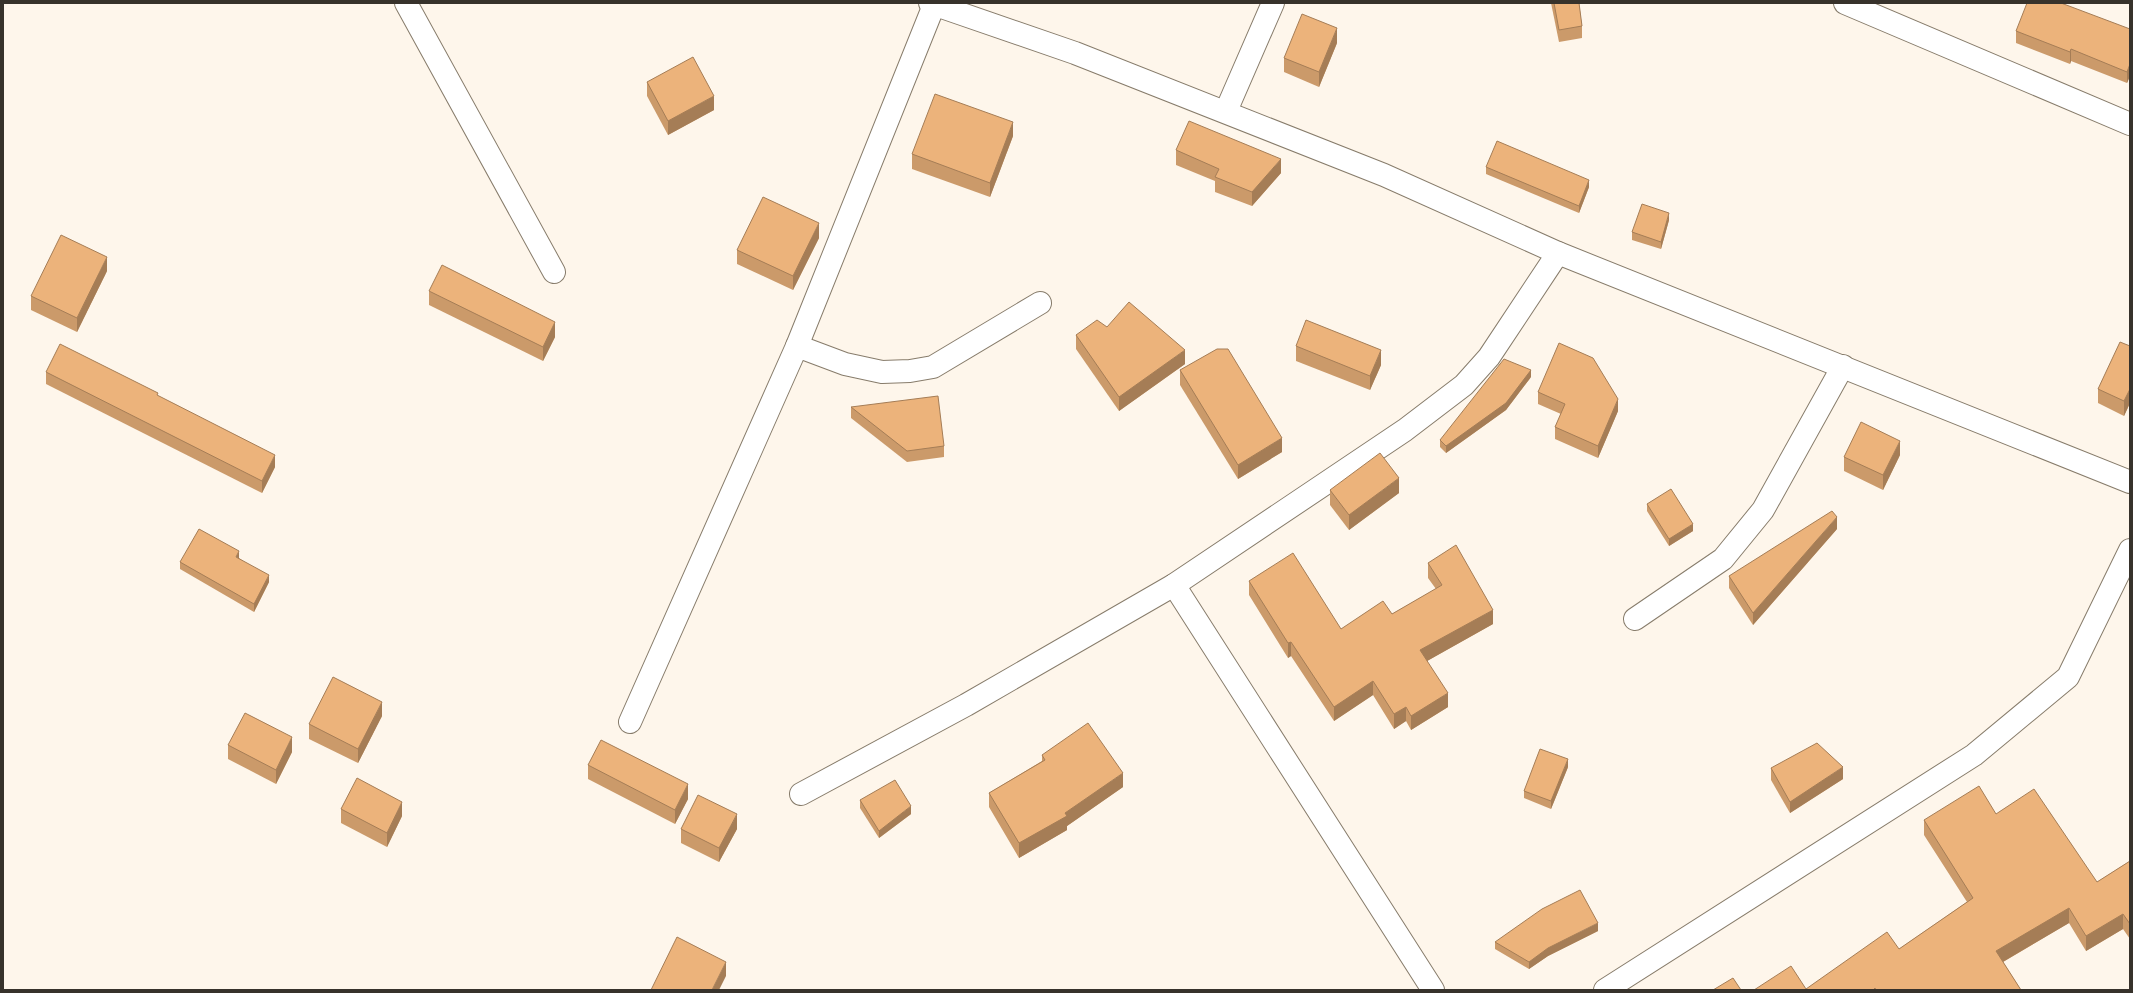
<svg xmlns="http://www.w3.org/2000/svg" width="2133" height="993" font-family="Ubuntu,sans-serif">
<style>
.lines{fill:none;stroke-linecap:round;stroke-linejoin:round}
.street-casing{stroke:#877c6b;stroke-width:24}
.street{stroke:#fff;stroke-width:22}
.wall{fill:#cb9a6a}
.shaded-wall{fill:#a57d56}
.building{fill:#ecb37b;stroke:#a57d56}
</style>
<rect width="100%" height="100%" fill="#fef6eb"/>
<g class="lines">
<g class="street-casing">
<g id="street">
<polyline points="406,3 554,272"/>
<polyline points="930,3 1075,53 1384,175 1558,253 2130,482"/>
<polyline points="1845,3 2130,124"/>
<polyline points="1226,111 1273,3"/>
<polyline points="797,346 845,364 882,372 910,371 933,367 1040,303"/>
<polyline points="1174,585 1433,990"/>
<polyline points="1635,619 1723,559 1763,510 1843,366"/>
<polyline points="630,722 797,346 934,5"/>
<polyline points="801,794 966,705 1174,585 1405,430 1464,385 1489,357 1558,253"/>
<polyline points="1605,990 1974,755 2068,677 2130,550"/>
</g>
</g>
<use href="#street" class="street"/>
</g>
<g class="wall">
<polygon points="1551,3 1579,3 1582,26 1582,38 1559,42"/>
<polygon points="2130,29 2130,76 2127,83 2071,61 2070,64 2016,43 2016,31"/>
<polygon points="1337,43 1319,87 1284,72 1284,58"/>
<polygon points="647,82 714,110 668,135 647,96"/>
<polygon points="1013,136 990,197 912,169 912,154"/>
<polygon points="1176,150 1281,173 1252,206 1215,192 1215,181 1176,165"/>
<polygon points="1486,167 1589,187 1579,213 1486,174"/>
<polygon points="1669,220 1661,249 1632,240 1632,232"/>
<polygon points="819,238 793,290 737,264 737,250"/>
<polygon points="107,271 77,332 31,310 31,296"/>
<polygon points="429,291 555,337 543,361 429,305"/>
<polygon points="1107,327 1185,364 1119,411 1076,349 1076,335"/>
<polygon points="1296,346 1381,365 1370,390 1296,361"/>
<polygon points="2130,346 2130,403 2124,416 2098,403 2098,389"/>
<polygon points="1180,370 1282,452 1238,479 1180,385"/>
<polygon points="46,372 158,396 275,467 262,493 46,384"/>
<polygon points="1531,377 1506,410 1446,453 1440,447 1440,440"/>
<polygon points="1538,392 1618,411 1598,458 1555,439 1555,427 1561,414 1538,404"/>
<polygon points="851,407 944,446 944,457 907,462 851,418"/>
<polygon points="1900,455 1883,490 1844,471 1844,457"/>
<polygon points="1330,490 1399,493 1349,530 1330,505"/>
<polygon points="1647,504 1693,531 1669,546 1647,511"/>
<polygon points="1837,529 1753,625 1729,588 1729,576"/>
<polygon points="239,558 269,582 254,612 180,569 180,562"/>
<polygon points="1428,563 1493,624 1427,661 1448,707 1411,730 1406,721 1394,729 1373,695 1334,721 1291,656 1288,658 1249,595 1249,581 1341,629 1392,614 1436,589 1428,578"/>
<polygon points="382,716 358,763 309,739 309,724"/>
<polygon points="228,745 292,752 276,784 228,759"/>
<polygon points="1042,755 1123,787 1067,826 1067,830 1019,858 989,807 989,793 1042,761"/>
<polygon points="588,765 688,799 675,824 588,779"/>
<polygon points="1568,767 1551,809 1524,798 1524,791"/>
<polygon points="1771,768 1843,779 1790,813 1771,780"/>
<polygon points="860,800 911,814 879,838 860,808"/>
<polygon points="341,809 402,816 387,847 341,823"/>
<polygon points="1996,814 2097,882 2130,861 2130,939 2123,929 2086,951 2069,923 2003,962 2021,990 1754,990 1806,989 1899,949 1967,902 1924,835 1924,820"/>
<polygon points="681,829 737,829 719,862 681,843"/>
<polygon points="1598,931 1548,956 1529,969 1495,949 1495,942"/>
</g>
<g class="shaded-wall">
<polygon points="1337,28 1337,43 1319,87 1319,72"/>
<polygon points="2071,49 2071,61 2070,64 2070,52"/>
<polygon points="2130,64 2130,76 2127,83 2127,72"/>
<polygon points="714,96 714,110 668,135 668,121"/>
<polygon points="1013,122 1013,136 990,197 990,183"/>
<polygon points="1281,159 1281,173 1252,206 1252,192"/>
<polygon points="1589,180 1589,187 1579,213 1579,206"/>
<polygon points="1669,213 1669,220 1661,249 1661,242"/>
<polygon points="819,223 819,238 793,290 793,276"/>
<polygon points="107,257 107,271 77,332 77,318"/>
<polygon points="555,322 555,337 543,361 543,347"/>
<polygon points="1185,350 1185,364 1119,411 1119,397"/>
<polygon points="1381,350 1381,365 1370,390 1370,376"/>
<polygon points="1531,370 1531,377 1506,410 1446,453 1446,446"/>
<polygon points="2130,389 2130,403 2124,416 2124,401"/>
<polygon points="1618,399 1618,411 1598,458 1598,446"/>
<polygon points="1282,438 1282,452 1238,479 1238,465"/>
<polygon points="1900,441 1900,455 1883,490 1883,475"/>
<polygon points="275,455 275,467 262,493 262,481"/>
<polygon points="1399,478 1399,493 1349,530 1349,515"/>
<polygon points="1837,517 1837,529 1753,625 1753,613"/>
<polygon points="1693,524 1693,531 1669,546 1669,539"/>
<polygon points="239,551 239,559 236,557"/>
<polygon points="269,575 269,582 254,612 254,604"/>
<polygon points="1493,610 1493,624 1420,665 1420,650"/>
<polygon points="1291,642 1291,656 1288,658 1288,643"/>
<polygon points="1373,681 1373,695 1334,721 1334,707"/>
<polygon points="1448,693 1448,707 1411,730 1411,716"/>
<polygon points="382,702 382,716 358,763 358,749"/>
<polygon points="1406,707 1406,721 1394,729 1394,714"/>
<polygon points="292,737 292,752 276,784 276,770"/>
<polygon points="1568,759 1568,767 1551,809 1551,801"/>
<polygon points="1843,767 1843,779 1790,813 1790,802"/>
<polygon points="1123,773 1123,787 1067,826 1067,830 1019,858 1019,843 1065,813"/>
<polygon points="688,784 688,799 675,824 675,810"/>
<polygon points="402,802 402,816 387,847 387,833"/>
<polygon points="911,806 911,814 879,838 879,831"/>
<polygon points="737,814 737,829 719,862 719,848"/>
<polygon points="2069,908 2069,923 1996,966 1996,951"/>
<polygon points="2123,914 2123,929 2086,951 2086,936"/>
<polygon points="1598,923 1598,931 1548,956 1529,969 1529,962 1548,948"/>
<polygon points="726,962 726,976 719,990 712,990"/>
</g>
<g class="building">
<polygon points="1554,3 1579,3 1582,26 1559,30"/>
<polygon points="2027,3 2061,3 2130,29 2130,64 2127,72 2071,49 2070,52 2016,31"/>
<polygon points="1302,14 1337,28 1319,72 1284,58"/>
<polygon points="693,57 714,96 668,121 647,82"/>
<polygon points="935,94 1013,122 990,183 912,154"/>
<polygon points="1189,121 1281,159 1252,192 1215,177 1219,169 1176,150"/>
<polygon points="1497,141 1589,180 1579,206 1486,167"/>
<polygon points="763,197 819,223 793,276 737,250"/>
<polygon points="1642,204 1669,213 1661,242 1632,232"/>
<polygon points="61,235 107,257 77,318 31,296"/>
<polygon points="442,265 555,322 543,347 429,291"/>
<polygon points="1129,302 1185,350 1119,397 1076,335 1097,320 1107,327"/>
<polygon points="1306,320 1381,350 1370,376 1296,346"/>
<polygon points="2120,342 2130,346 2130,389 2124,401 2098,389"/>
<polygon points="1559,343 1593,358 1618,399 1598,446 1555,427 1565,404 1538,392"/>
<polygon points="60,344 158,393 157,395 275,455 262,481 46,372"/>
<polygon points="1217,349 1228,349 1282,438 1238,465 1180,370"/>
<polygon points="1504,359 1531,370 1506,403 1446,446 1440,440"/>
<polygon points="938,396 944,446 907,451 851,407"/>
<polygon points="1861,422 1900,441 1883,475 1844,457"/>
<polygon points="1380,453 1399,478 1349,515 1330,490"/>
<polygon points="1671,489 1693,524 1669,539 1647,504"/>
<polygon points="1832,511 1837,517 1753,613 1729,576"/>
<polygon points="199,529 239,551 236,557 269,575 254,604 180,562"/>
<polygon points="1456,545 1493,610 1420,650 1448,693 1411,716 1406,707 1394,714 1373,681 1334,707 1291,642 1288,643 1249,581 1293,553 1341,629 1383,601 1392,614 1442,585 1428,563"/>
<polygon points="333,677 382,702 358,749 309,724"/>
<polygon points="245,713 292,737 276,770 228,745"/>
<polygon points="1088,723 1123,773 1065,813 1067,816 1019,843 989,793 1045,760 1042,755"/>
<polygon points="601,740 688,784 675,810 588,765"/>
<polygon points="1817,743 1843,767 1790,802 1771,768"/>
<polygon points="1540,749 1568,759 1551,801 1524,791"/>
<polygon points="357,778 402,802 387,833 341,809"/>
<polygon points="895,780 911,806 879,831 860,800"/>
<polygon points="1979,786 1996,814 2034,789 2097,882 2130,861 2130,924 2123,914 2086,936 2069,908 1996,951 2021,990 1876,990 1875,988 1873,990 1754,990 1791,966 1806,989 1887,932 1899,949 1973,898 1924,820"/>
<polygon points="698,795 737,814 719,848 681,829"/>
<polygon points="1580,890 1598,923 1548,948 1529,962 1495,942 1542,909"/>
<polygon points="677,937 726,962 712,990 651,990"/>
<polygon points="1733,978 1741,990 1713,990"/>
</g>
<rect width="2133" height="993" fill="none" stroke="#37322b" stroke-width="8"/>
</svg>
